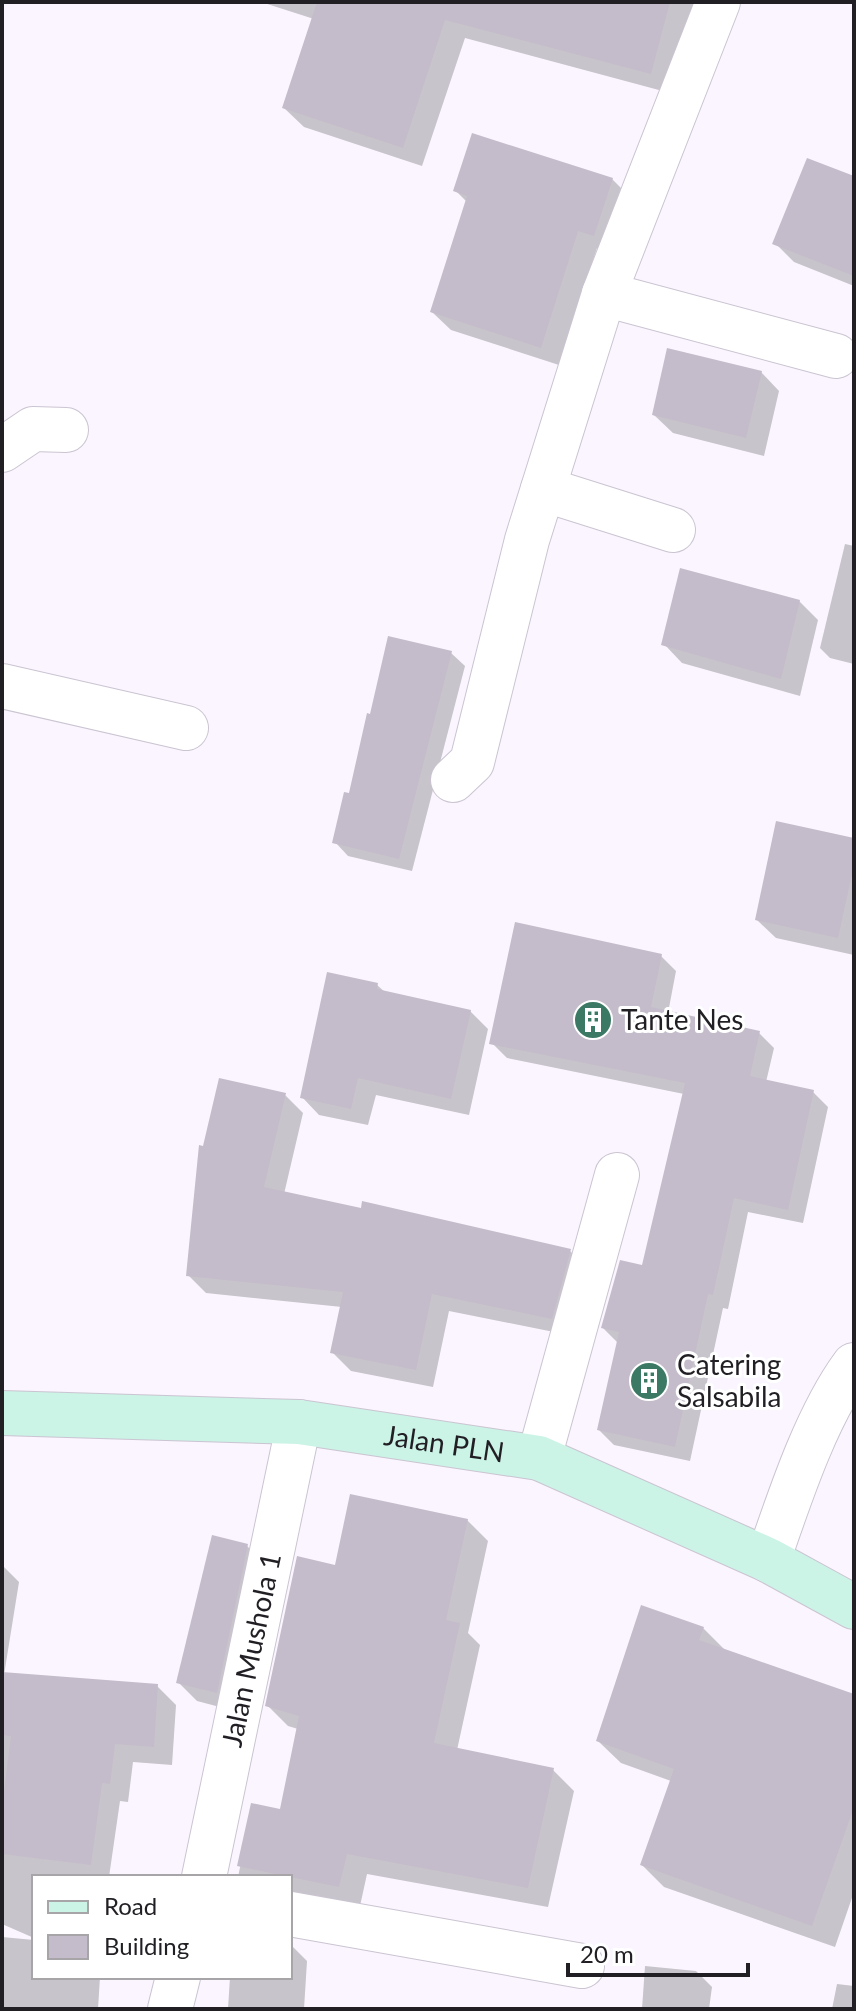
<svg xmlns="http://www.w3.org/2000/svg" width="856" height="2011" font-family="Lato,sans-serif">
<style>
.shadow{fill:#0003}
.building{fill:#c4bcca}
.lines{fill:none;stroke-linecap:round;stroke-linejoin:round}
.street-casing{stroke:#cbc4d2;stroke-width:46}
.secondary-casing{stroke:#cbc4d2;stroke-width:46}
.street{stroke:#fff;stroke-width:44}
.secondary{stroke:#cbf3e6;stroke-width:44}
.labels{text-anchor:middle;stroke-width:6;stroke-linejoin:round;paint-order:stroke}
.poi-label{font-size:28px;fill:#221f24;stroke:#fff;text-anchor:start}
.street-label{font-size:28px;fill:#221f24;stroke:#fff}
</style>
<rect width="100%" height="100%" fill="#faf5fe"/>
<g class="shadow">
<polygon points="261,2 694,2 670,93 465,38 422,166 304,127 284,108 314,19"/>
<polygon points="854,178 854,286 794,262 775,243"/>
<polygon points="612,179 631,198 613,253 597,248 559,365 451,330 432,312 467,202 456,191"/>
<polygon points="761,372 779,391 764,456 673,433 654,415"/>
<polygon points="845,544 854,546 854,664 830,658 820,648"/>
<polygon points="799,601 818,620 800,696 682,663 664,644"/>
<polygon points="451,653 465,666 412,871 348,856 335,842 350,795"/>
<polygon points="854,840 854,955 776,938 757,920"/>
<polygon points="661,956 676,971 668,1013 759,1033 774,1048 766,1082 813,1092 828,1107 803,1223 748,1212 728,1309 723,1308 690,1461 614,1445 599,1430 618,1343 603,1328 643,1267 684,1094 507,1058 492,1043"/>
<polygon points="377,985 386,993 470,1011 488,1029 469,1115 376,1095 368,1125 319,1115 302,1097"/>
<polygon points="285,1095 303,1113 284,1194 570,1251 588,1269 569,1335 449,1311 433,1387 351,1371 333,1353 342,1307 206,1293 188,1275 204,1148"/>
<polygon points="467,1520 488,1541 468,1633 480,1645 457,1750 553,1770 574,1791 548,1907 367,1874 360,1906 290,1921 290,1877 238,1877 253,1805 281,1811 298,1729 288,1726 267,1705 336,1567"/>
<polygon points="247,1546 266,1565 235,1711 197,1701 178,1682"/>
<polygon points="2,1565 19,1582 4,1675 157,1686 176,1705 172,1765 133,1762 128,1802 120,1801 109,1877 34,1877 34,1938 2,1924"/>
<polygon points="703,1628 727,1652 854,1697 854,1892 835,1947 664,1887 642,1865 671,1781 621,1763 598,1741"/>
<polygon points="2,1937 34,1940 34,1977 100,1977 98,2009 2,2009"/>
<polygon points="290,1944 307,1961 304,2009 228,2009 230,1977 290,1977"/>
<polygon points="645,1966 696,1971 712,1987 709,2009 642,2009"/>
<polygon points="837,1984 854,1986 854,2009 832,2009"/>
</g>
<g class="building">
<polygon points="317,2 670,2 651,74 445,20 403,148 282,108"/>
<polygon points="472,133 613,178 594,236 578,231 541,348 430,312 467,196 453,191"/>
<polygon points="807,158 854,176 854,276 772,244"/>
<polygon points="667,348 762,371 746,438 652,415"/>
<polygon points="680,568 800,600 781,679 661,645"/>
<polygon points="388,636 452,651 399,859 332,843 344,792 349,793 367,713 370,714"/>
<polygon points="776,821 854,838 854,865 838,938 755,920"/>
<polygon points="515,922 662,954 651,1007 760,1031 750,1076 814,1090 788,1210 734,1198 713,1295 708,1294 675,1447 597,1430 619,1332 601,1328 620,1260 642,1265 685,1083 489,1044"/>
<polygon points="327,972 378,983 377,989 471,1010 451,1099 358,1078 351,1109 300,1098"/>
<polygon points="219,1078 286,1093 264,1187 361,1208 362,1201 571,1249 552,1319 432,1294 416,1370 330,1353 343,1292 186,1276 199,1145 203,1146"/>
<polygon points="350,1494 468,1519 446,1620 460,1623 434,1743 554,1768 528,1888 347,1854 339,1887 237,1866 251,1803 280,1809 299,1716 265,1706 297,1556 335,1565"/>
<polygon points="212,1535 248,1544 217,1693 176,1683"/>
<polygon points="641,1605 704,1627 699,1640 854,1694 854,1807 812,1926 640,1865 674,1769 596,1741"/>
<polygon points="2,1672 158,1684 154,1747 115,1744 110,1784 102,1783 91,1865 2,1854 2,1808 11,1736 2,1735"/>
</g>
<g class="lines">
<g class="street-casing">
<g id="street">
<polyline points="604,294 836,356"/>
<polyline points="2,450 33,429 66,430"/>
<polyline points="543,489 673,530"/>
<polyline points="2,686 186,728"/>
<polyline points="453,780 472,762 527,540 604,294 718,2"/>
<polyline points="539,1458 617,1175"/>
<path d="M 768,1560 C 789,1499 816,1416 854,1365"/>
<path id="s1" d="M 204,1877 L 299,1422"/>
<polyline points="290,1914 582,1966"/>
<polyline points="170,2009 178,1977"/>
</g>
</g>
<g class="secondary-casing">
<g id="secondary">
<path id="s2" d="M 2,1413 L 299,1422 L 539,1458 L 768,1560 L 854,1607"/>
</g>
</g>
<use href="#street" class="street"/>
<use href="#secondary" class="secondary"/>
</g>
<defs>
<g id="building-disc" transform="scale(2)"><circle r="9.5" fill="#3c7964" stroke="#fff"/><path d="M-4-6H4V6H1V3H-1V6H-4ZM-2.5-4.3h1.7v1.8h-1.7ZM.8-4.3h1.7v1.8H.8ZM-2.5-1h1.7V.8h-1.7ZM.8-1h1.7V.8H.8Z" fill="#fff"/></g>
</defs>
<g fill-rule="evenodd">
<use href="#building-disc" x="593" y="1020"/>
<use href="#building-disc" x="649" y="1381"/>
</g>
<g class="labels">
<g class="poi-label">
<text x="621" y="1030">Tante Nes</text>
<text x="677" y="1375">Catering<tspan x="677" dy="32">Salsabila</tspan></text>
</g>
<g class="street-label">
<text dy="10" stroke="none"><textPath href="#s2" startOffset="444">Jalan PLN</textPath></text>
<text dy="10" stroke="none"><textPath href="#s1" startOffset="232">Jalan Mushola 1</textPath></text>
</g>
</g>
<rect width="856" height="2011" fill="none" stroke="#221f24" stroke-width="8"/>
<rect x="32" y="1875" width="260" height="104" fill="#ffffff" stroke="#a7a5a7" stroke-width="2"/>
<rect x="48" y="1901" width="40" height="12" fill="#cbf3e6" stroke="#a7a5a7" stroke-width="2"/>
<text x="104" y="1915" font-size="24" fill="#221f24">Road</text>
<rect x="48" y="1935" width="40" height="24" fill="#c4bcca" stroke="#a7a5a7" stroke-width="2"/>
<text x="104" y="1955" font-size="24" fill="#221f24">Building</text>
<path d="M568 1963v12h180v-12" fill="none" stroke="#221f24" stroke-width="4"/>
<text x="580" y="1963" font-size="24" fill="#221f24" stroke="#ffffff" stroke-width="6" paint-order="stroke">20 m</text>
</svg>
